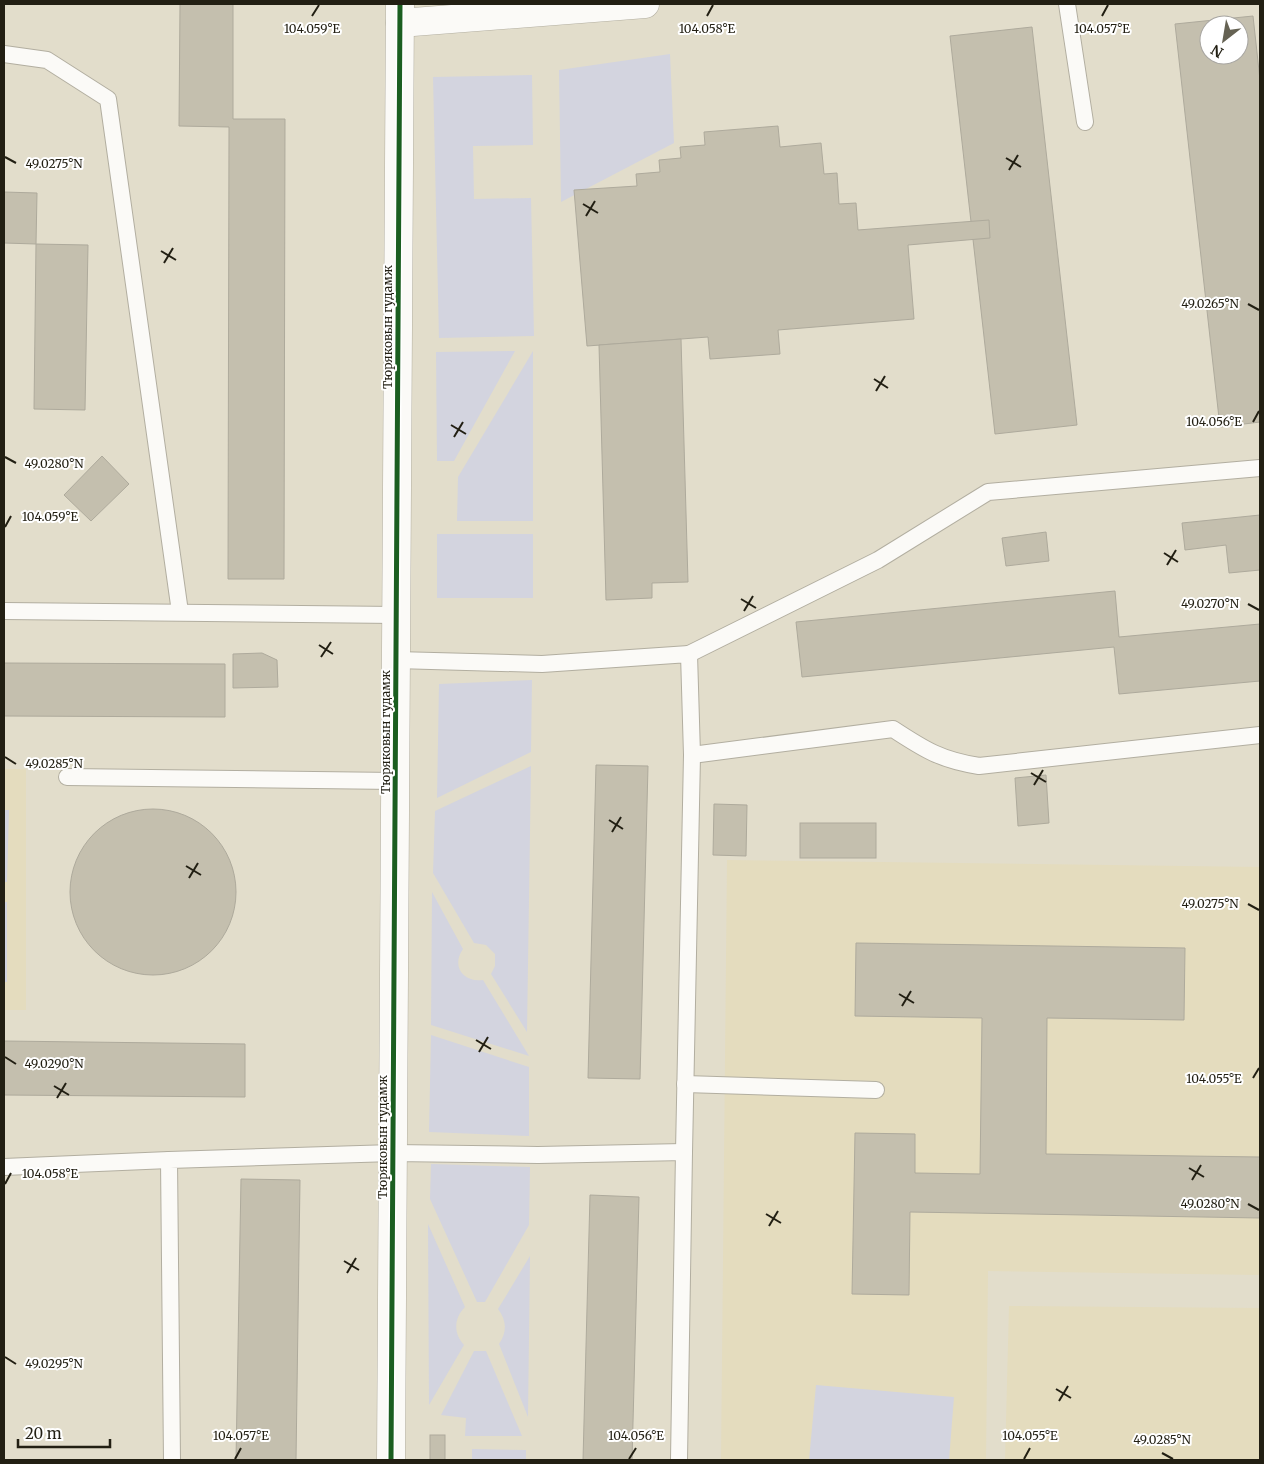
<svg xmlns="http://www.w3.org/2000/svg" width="1264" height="1464" font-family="Merriweather,serif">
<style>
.built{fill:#e4dcbe}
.green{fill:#d3d4df}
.building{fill:#c4bfae;stroke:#aeaa9c;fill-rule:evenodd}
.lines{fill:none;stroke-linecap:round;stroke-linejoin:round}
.service-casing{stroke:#b2aea0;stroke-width:18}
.minor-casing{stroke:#b2aea0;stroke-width:29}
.service{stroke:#fbfaf7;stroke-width:16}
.minor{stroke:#fbfaf7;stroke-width:28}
.cycleway-casing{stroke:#fff;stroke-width:8}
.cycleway{stroke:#1b5e20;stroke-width:5}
.ticks{fill:none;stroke:#221f13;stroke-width:2}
.labels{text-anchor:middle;stroke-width:4;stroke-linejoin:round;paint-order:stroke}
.street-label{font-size:12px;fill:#221f13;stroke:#fff}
.ticks-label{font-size:12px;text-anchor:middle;fill:#221f13;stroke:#fff;stroke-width:4;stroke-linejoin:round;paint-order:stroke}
</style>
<rect width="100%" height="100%" fill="#e2ddcb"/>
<g class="built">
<rect x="4" y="769" width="22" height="241"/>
<polygon points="727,860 1260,867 1260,1275 988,1271 986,1460 721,1460"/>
<polygon points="1009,1306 1260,1308 1260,1460 1005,1460"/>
</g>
<g class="green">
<polygon points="670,54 674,143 561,202 559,70"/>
<polygon points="532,75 533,145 473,146 474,199 531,198 534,336 439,338 433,77"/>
<polygon points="515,351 454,461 437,461 436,352"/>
<polygon points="533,351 533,521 457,521 458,477"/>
<rect x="437" y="534" width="96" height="64"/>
<polygon points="532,680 531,752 437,798 439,684"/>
<polygon points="531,766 527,1032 491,974 495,966 495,954 486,945 474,943 433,873 435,811"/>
<polygon points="4,810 9,810 7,882 4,882"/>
<path d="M 432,892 L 463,949 C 451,966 463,983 483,980 L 529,1056 L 431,1025 Z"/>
<rect x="4" y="902" width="3" height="80"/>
<polygon points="431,1035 529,1067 529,1136 429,1132"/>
<polygon points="431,1164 530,1167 529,1225 485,1302 477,1302 430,1199"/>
<path d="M 428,1224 L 465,1307 C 454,1318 453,1333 464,1345 L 429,1405 Z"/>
<path d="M 530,1256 L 528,1417 L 499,1344 C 507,1332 507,1321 498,1309 Z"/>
<polygon points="474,1351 486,1351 522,1436 465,1436 466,1418 441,1415"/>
<polygon points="816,1385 954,1397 949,1460 809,1460"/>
<polygon points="472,1449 526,1450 526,1460 472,1460"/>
</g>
<g class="building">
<polygon points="180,4 233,4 233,119 285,119 284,579 228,579 229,127 179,126"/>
<path d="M 1253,16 L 1260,80 L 1260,422 L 1220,427 L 1175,24 ZM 1209,25 L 1239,25 L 1239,55 L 1209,55 Z"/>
<polygon points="1032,27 1077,425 995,434 950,36"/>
<polygon points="778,126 780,147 821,143 824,174 837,173 839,204 856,203 858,230 989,220 990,238 908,245 914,319 778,330 780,354 710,359 708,337 587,346 574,190 637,186 636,174 660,172 659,160 681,158 680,147 705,145 704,132"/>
<polygon points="4,192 37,193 36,244 88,245 85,410 34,409 36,244 4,243"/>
<polygon points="681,339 688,582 652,583 652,598 606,600 599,345"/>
<polygon points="102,456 129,484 91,521 64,495"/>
<polygon points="1260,515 1260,570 1229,573 1226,545 1185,550 1182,523"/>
<polygon points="1046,532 1049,561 1006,566 1002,538"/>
<polygon points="1115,591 1119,637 1260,624 1260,681 1119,694 1114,647 802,677 796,622"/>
<polygon points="262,653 277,660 278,687 233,688 233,654"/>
<polygon points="4,663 225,664 225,717 4,716"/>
<polygon points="596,765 648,766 640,1079 588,1078"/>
<polygon points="1046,775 1049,823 1018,826 1015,778"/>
<polygon points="714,804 747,805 746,856 713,855"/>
<circle cx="153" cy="892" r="83"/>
<rect x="800" y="823" width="76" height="35"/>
<polygon points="856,943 1185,948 1184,1020 1047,1018 1046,1154 1260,1157 1260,1218 910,1212 909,1295 852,1294 855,1133 915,1134 915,1173 980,1174 982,1018 855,1016"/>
<polygon points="4,1041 245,1044 245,1097 4,1095"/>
<polygon points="241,1179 300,1180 296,1460 236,1460"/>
<polygon points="590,1195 639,1197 632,1460 583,1460"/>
<rect x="430" y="1435" width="15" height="25"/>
</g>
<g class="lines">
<g class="service-casing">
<g id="service">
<polyline points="1067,4 1085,122"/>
<polyline points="4,54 47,60 108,99 180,612"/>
<polyline points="4,611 396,615"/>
<polyline points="689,654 878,560 988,492 1260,468"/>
<polyline points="396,660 542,664 689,654 692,755 684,1152"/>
<path d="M 692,755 L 893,729 C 925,750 941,760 979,766 L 1260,735"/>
<polyline points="67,777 395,781"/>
<polyline points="685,1084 876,1090"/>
<polyline points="4,1167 169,1160"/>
<polyline points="172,1460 169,1160 393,1153 538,1155 684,1152 679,1460"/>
</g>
</g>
<g class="minor-casing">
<g id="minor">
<polyline points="400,23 645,4"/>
<polyline points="391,1460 400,4"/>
</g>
</g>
<use href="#service" class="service"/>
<use href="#minor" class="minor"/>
<g class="cycleway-casing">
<polyline id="cycleway" points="391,1460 400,4"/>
</g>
<use href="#cycleway" class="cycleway"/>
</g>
<path class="ticks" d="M 312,16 L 319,5M 707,16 L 713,5M 1102,16 L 1108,5M 5,157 L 16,163M 1006,158 L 1021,167M 1009,170 L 1018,155M 583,204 L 598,213M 586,216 L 595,201M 161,251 L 176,260M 164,263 L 173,248M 1248,304 L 1259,310M 874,379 L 888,388M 876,391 L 885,376M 1253,422 L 1259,411M 451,425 L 466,434M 454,437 L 463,422M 5,457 L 16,463M 5,527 L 11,516M 1164,553 L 1178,562M 1167,565 L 1176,550M 741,599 L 756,608M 1248,604 L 1259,610M 744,611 L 753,596M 319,645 L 333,654M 321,657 L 331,642M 5,757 L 16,764M 1031,773 L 1046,782M 1034,785 L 1043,770M 609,820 L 623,829M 612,832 L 621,817M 186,866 L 201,875M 189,878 L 198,863M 1248,904 L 1259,910M 899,994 L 914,1003M 902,1006 L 911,991M 476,1040 L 491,1049M 479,1052 L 488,1037M 5,1057 L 16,1064M 1253,1078 L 1259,1068M 54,1086 L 69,1095M 57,1098 L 66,1083M 1189,1168 L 1204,1177M 1192,1180 L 1201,1165M 5,1184 L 11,1173M 1248,1204 L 1259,1210M 766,1214 L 781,1223M 769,1226 L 778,1211M 344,1261 L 359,1270M 347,1273 L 356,1258M 5,1357 L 16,1364M 1056,1389 L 1071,1398M 1059,1401 L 1068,1386M 1162,1453 L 1173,1459M 235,1459 L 241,1448M 629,1459 L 636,1448M 1024,1459 L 1030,1448"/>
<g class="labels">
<g class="street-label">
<text transform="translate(388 327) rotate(-90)" y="4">Тюряковын гудамж</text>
<text transform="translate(386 732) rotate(-90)" y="4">Тюряковын гудамж</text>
<text transform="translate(383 1137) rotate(-90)" y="4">Тюряковын гудамж</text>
</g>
</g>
<g class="ticks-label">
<text x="312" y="33">104.059°E</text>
<text x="707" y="33">104.058°E</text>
<text x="1102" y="33">104.057°E</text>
<text x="54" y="168">49.0275°N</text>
<text x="1210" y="308">49.0265°N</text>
<text x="1214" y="426">104.056°E</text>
<text x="54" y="468">49.0280°N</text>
<text x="50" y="521">104.059°E</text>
<text x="1210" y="608">49.0270°N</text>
<text x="54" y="768">49.0285°N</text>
<text x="1210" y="908">49.0275°N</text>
<text x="54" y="1068">49.0290°N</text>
<text x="1214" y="1083">104.055°E</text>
<text x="50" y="1178">104.058°E</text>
<text x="1210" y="1208">49.0280°N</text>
<text x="54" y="1368">49.0295°N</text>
<text x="241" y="1440">104.057°E</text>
<text x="636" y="1440">104.056°E</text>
<text x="1030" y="1440">104.055°E</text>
<text x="1162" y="1444">49.0285°N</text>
</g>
<rect width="1264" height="1464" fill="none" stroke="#221f13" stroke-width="10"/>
<g transform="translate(1224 40) rotate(211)"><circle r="24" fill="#ffffff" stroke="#a7a5a1"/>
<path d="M0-4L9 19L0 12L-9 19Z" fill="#656253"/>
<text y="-8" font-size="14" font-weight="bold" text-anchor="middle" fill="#221f13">N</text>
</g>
<path d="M18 1439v8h92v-8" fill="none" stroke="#221f13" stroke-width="2.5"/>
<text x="25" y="1439" font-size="15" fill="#221f13" stroke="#ffffff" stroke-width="4" paint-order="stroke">20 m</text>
</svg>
